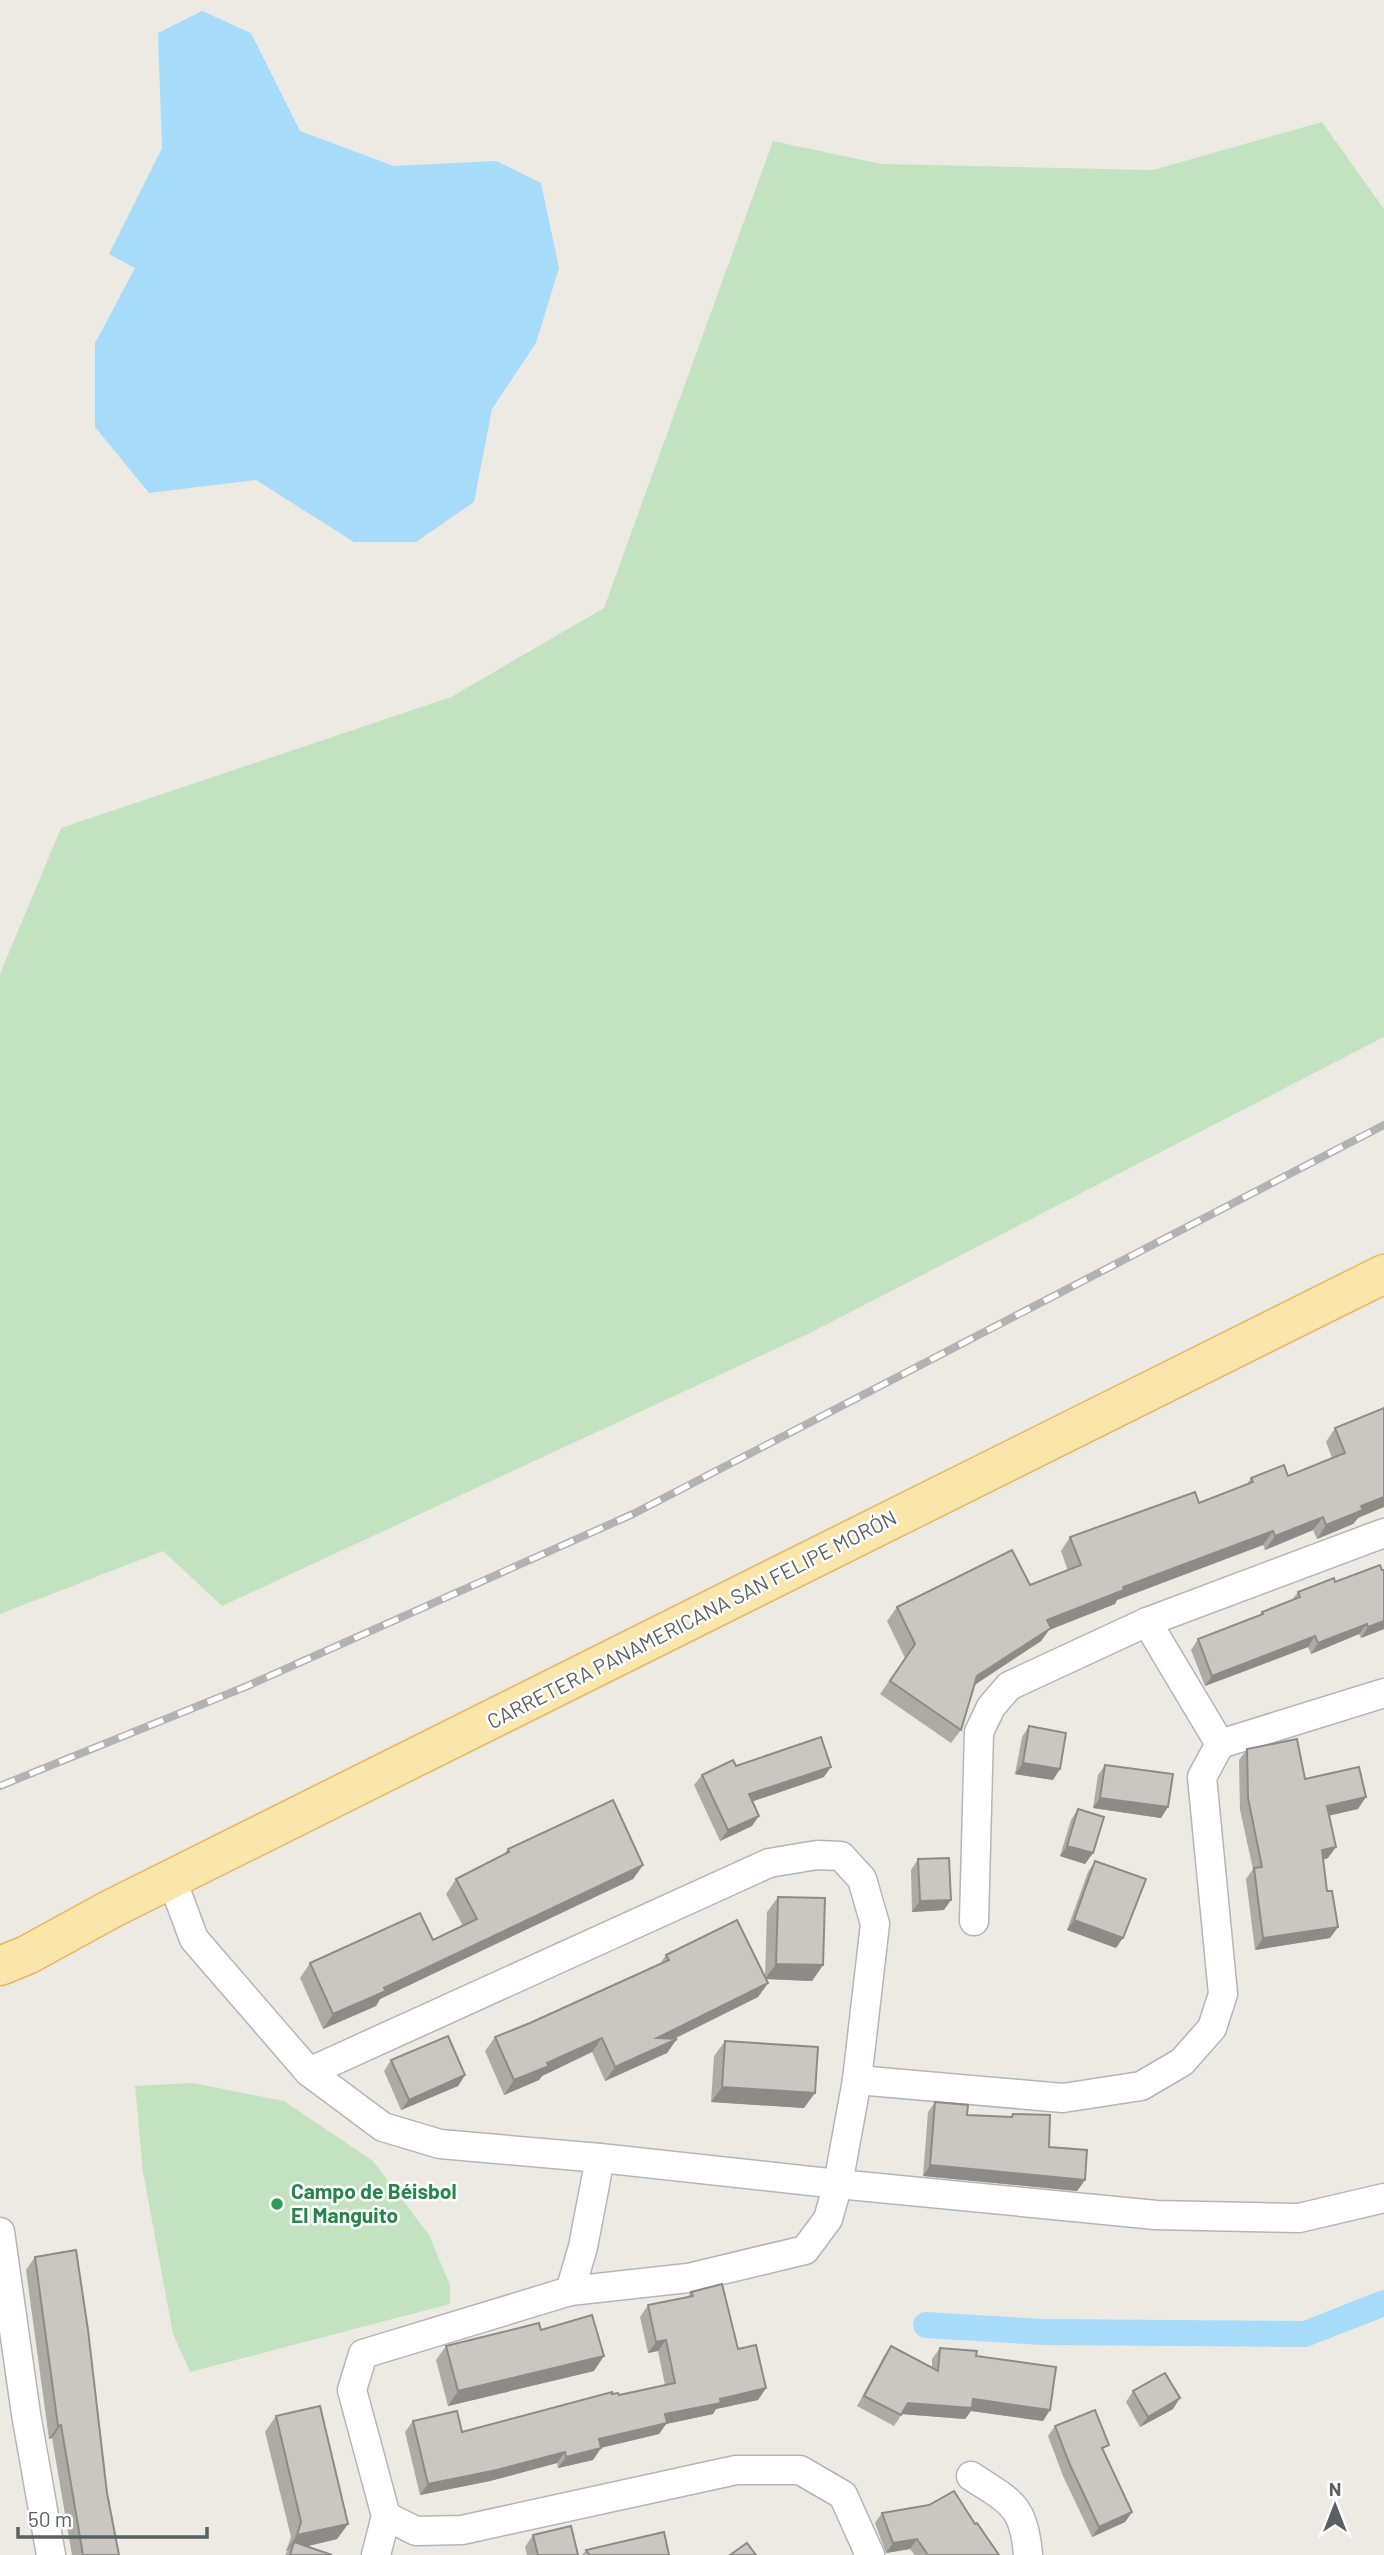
<svg xmlns="http://www.w3.org/2000/svg" width="1384" height="2555" font-family="Barlow,sans-serif">
<style>
.green{fill:#c3e3c0}
.water{fill:#a6dcfa}
.lines{fill:none;stroke-linecap:round;stroke-linejoin:round}
.canal{stroke:#a6dcfa;stroke-width:26}
.street-casing{stroke:#b3b6b9;stroke-width:31}
.primary-casing{stroke:#e8b760;stroke-width:41}
.street{stroke:#fff;stroke-width:28}
.primary{stroke:#fae6aa;stroke-width:38}
.rail-casing{stroke:#b1b2b2;stroke-width:8}
.rail{stroke:#fff;stroke-width:5;stroke-dasharray:16;stroke-linecap:butt}
.wall{fill:#aeaba7}
.shaded-wall{fill:#8d8b88}
.building{fill:#cac7c2;stroke:#8d8b88;stroke-width:2}
.leisure-dot{fill:#2e9e5b;stroke:#fff;stroke-width:2.5}
.labels{text-anchor:middle;stroke-width:5;stroke-linejoin:round;paint-order:stroke}
.street-label{font-size:21px;fill:#5b5f62;stroke:#fff}
.leisure-label{font-size:21px;font-weight:bold;fill:#27864d;stroke:#fff;text-anchor:start}
</style>
<rect width="100%" height="100%" fill="#edeae3"/>
<g class="green">
<polygon points="1322,122 1384,209 1384,1037 810,1333 222,1606 163,1551 0,1614 0,974 61,828 451,697 604,608 773,141 881,164 1153,170"/>
<polygon points="193,2083 284,2101 373,2161 429,2235 450,2285 450,2304 190,2372 173,2334 143,2172 135,2086"/>
</g>
<polygon class="water" points="202,11 251,33 300,131 394,166 496,161 541,183 559,268 536,343 492,409 474,502 416,542 354,542 256,480 149,493 95,427 95,343 135,268 109,254 162,148 158,33"/>
<g class="lines">
<polyline class="canal" points="926,2325 1042,2332 1305,2334 1384,2303"/>
<g class="street-casing">
<g id="street">
<polyline points="1220,1744 1384,1693"/>
<polyline points="172,1880 194,1939 309,2072 383,2127 440,2144 600,2158 838,2184 1156,2215 1299,2218 1384,2198"/>
<polyline points="974,1921 979,1732 991,1707 1009,1686 1147,1622 1384,1533"/>
<polyline points="309,2072 769,1863 817,1855 841,1856 862,1879 875,1924 857,2080 838,2184 828,2219 805,2250 688,2278 570,2291"/>
<polyline points="857,2080 1063,2098 1141,2086 1182,2062 1212,2028 1223,1994 1202,1777 1220,1744 1147,1622"/>
<polyline points="0,2232 26,2414 51,2555"/>
<path d="M 971,2476 C 1010,2502 1024,2504 1028,2555"/>
<polyline points="386,2516 416,2531 462,2530 736,2470 800,2470 843,2495 870,2555"/>
<polyline points="376,2555 386,2516 352,2390 363,2354 570,2291 583,2247 600,2158"/>
</g>
</g>
<g class="primary-casing">
<polyline id="primary" points="0,1966 27,1955 111,1909 1384,1274"/>
</g>
<use href="#street" class="street"/>
<use href="#primary" class="primary"/>
<g class="rail-casing">
<polyline id="rail" points="0,1786 245,1687 633,1514 1384,1125"/>
</g>
<use href="#rail" class="rail"/>
</g>
<g class="wall">
<polygon points="1384,1408 1358,1518 1353,1524 1317,1539 1313,1530 1265,1550 1263,1545 1117,1600 1115,1604 1049,1630 1041,1641 974,1685 961,1730 951,1743 880,1694 905,1658 887,1621 897,1607 1030,1585 1068,1571 1061,1551 1070,1537 1199,1503 1247,1484 1251,1478 1288,1476 1332,1458 1326,1442 1335,1428"/>
<polygon points="1384,1570 1384,1629 1361,1638 1359,1634 1311,1654 1308,1647 1205,1686 1191,1650 1198,1639 1260,1615 1262,1612 1292,1600 1298,1592"/>
<polygon points="1029,1726 1053,1780 1015,1774 1022,1737"/>
<polygon points="1247,1749 1358,1809 1329,1815 1328,1858 1323,1860 1327,1891 1338,1927 1330,1938 1255,1950 1246,1879 1253,1869 1240,1810 1239,1760"/>
<polygon points="1105,1765 1161,1818 1093,1808 1098,1775"/>
<polygon points="736,1766 824,1777 753,1801 752,1826 720,1841 694,1785 702,1775"/>
<polygon points="1078,1809 1093,1853 1085,1864 1060,1856 1071,1820"/>
<polygon points="508,1849 643,1865 633,1879 380,1999 376,2006 323,2029 300,1978 310,1963 433,1940 463,1926 446,1894 456,1879 503,1855"/>
<polygon points="918,1859 944,1910 912,1912 911,1870"/>
<polygon points="1095,1861 1116,1948 1067,1930 1088,1872"/>
<polygon points="778,1897 823,1965 812,1981 767,1979 768,1983 758,1997 674,2039 667,2053 605,2081 592,2052 542,2076 539,2080 504,2095 485,2051 495,2037 530,2023 660,1964 666,1955 765,1976 767,1912"/>
<polygon points="725,2041 804,2108 711,2102 714,2056"/>
<polygon points="391,2060 465,2075 458,2086 401,2110 384,2071"/>
<polygon points="935,2102 967,2115 1010,2117 1013,2114 1085,2180 1077,2191 923,2176 928,2112"/>
<polygon points="35,2257 107,2493 119,2555 72,2555 52,2438 49,2439 26,2270"/>
<polygon points="691,2292 738,2349 766,2388 758,2400 716,2409 713,2414 666,2424 659,2434 601,2448 593,2460 558,2468 557,2463 490,2481 420,2495 405,2432 413,2421 462,2432 612,2394 619,2395 665,2385 658,2351 648,2353 640,2317 648,2305 688,2297"/>
<polygon points="541,2330 594,2371 448,2406 436,2360 446,2346"/>
<polygon points="891,2346 932,2367 932,2359 940,2348 976,2356 1050,2410 1043,2421 971,2411 965,2419 902,2414 894,2426 857,2406 884,2356"/>
<polygon points="1133,2391 1173,2409 1140,2427 1126,2402"/>
<polygon points="276,2416 348,2524 337,2539 307,2546 332,2555 285,2555 288,2550 286,2551 291,2537 265,2432"/>
<polygon points="1055,2426 1104,2453 1132,2512 1125,2522 1092,2537 1063,2476 1048,2436"/>
<polygon points="882,2513 999,2555 915,2555 910,2549 886,2553 875,2523"/>
<polygon points="533,2535 578,2555 527,2555 525,2547"/>
<polygon points="586,2550 669,2555 582,2555"/>
</g>
<g class="shaded-wall">
<polygon points="1384,1497 1384,1507 1358,1518 1353,1524 1317,1539 1326,1525 1361,1506"/>
<polygon points="1323,1517 1313,1530 1265,1550 1275,1536"/>
<polygon points="1273,1531 1263,1545 1117,1600 1115,1604 1049,1630 1041,1641 967,1690 977,1676 1047,1620 1123,1587"/>
<polygon points="1384,1621 1384,1629 1361,1638 1368,1627"/>
<polygon points="1367,1624 1359,1634 1311,1654 1318,1643"/>
<polygon points="1315,1636 1308,1647 1205,1686 1212,1676"/>
<polygon points="1023,1763 1060,1769 1053,1780 1015,1774"/>
<polygon points="831,1767 824,1777 742,1805 749,1794"/>
<polygon points="1366,1797 1358,1809 1319,1818 1327,1806"/>
<polygon points="1100,1798 1168,1807 1161,1818 1093,1808"/>
<polygon points="759,1816 752,1826 720,1841 728,1830"/>
<polygon points="1067,1846 1093,1853 1085,1864 1060,1856"/>
<polygon points="1336,1847 1328,1858 1314,1862 1322,1850"/>
<polygon points="643,1865 633,1879 380,1999 376,2006 323,2029 333,2014 384,1988"/>
<polygon points="951,1900 944,1910 912,1912 920,1901"/>
<polygon points="1074,1920 1123,1938 1116,1948 1067,1930"/>
<polygon points="1338,1927 1330,1938 1255,1950 1263,1938"/>
<polygon points="776,1964 823,1965 812,1981 765,1979"/>
<polygon points="768,1983 758,1997 647,2052 657,2038"/>
<polygon points="602,2038 592,2052 542,2076 539,2080 504,2095 514,2080 547,2063"/>
<polygon points="677,2039 667,2053 605,2081 615,2067"/>
<polygon points="465,2075 458,2086 401,2110 409,2100"/>
<polygon points="722,2087 815,2093 804,2108 711,2102"/>
<polygon points="930,2165 1085,2180 1077,2191 923,2176"/>
<polygon points="666,2340 658,2351 648,2353 656,2342"/>
<polygon points="604,2356 594,2371 448,2406 458,2391"/>
<polygon points="766,2388 758,2400 716,2409 713,2414 666,2424 659,2434 591,2450 599,2439 665,2414 720,2399"/>
<polygon points="1180,2398 1173,2409 1140,2427 1148,2417"/>
<polygon points="973,2399 1050,2410 1043,2421 971,2411 965,2419 901,2414 908,2403"/>
<polygon points="61,2425 52,2438 49,2439 58,2426"/>
<polygon points="601,2448 593,2460 558,2468 566,2457"/>
<polygon points="565,2452 557,2463 490,2481 420,2495 428,2484"/>
<polygon points="1132,2512 1125,2522 1092,2537 1099,2527"/>
<polygon points="348,2524 337,2539 292,2550 294,2542 288,2550 286,2551 297,2535"/>
<polygon points="917,2539 910,2549 886,2553 893,2543"/>
</g>
<g class="building">
<polygon points="1384,1408 1384,1497 1361,1506 1363,1510 1326,1525 1323,1517 1275,1536 1273,1531 1123,1587 1124,1590 1047,1620 1051,1628 977,1676 961,1730 890,1681 915,1644 897,1607 1012,1550 1030,1585 1081,1565 1070,1537 1195,1492 1199,1503 1253,1482 1251,1478 1284,1465 1288,1476 1345,1453 1335,1428"/>
<polygon points="1380,1565 1382,1570 1384,1570 1384,1621 1368,1627 1367,1624 1318,1643 1315,1636 1212,1676 1198,1639 1263,1614 1262,1612 1300,1597 1298,1592 1334,1578 1335,1582"/>
<polygon points="1029,1726 1066,1733 1060,1769 1023,1763"/>
<polygon points="821,1737 831,1767 749,1794 759,1816 728,1830 702,1775 733,1760 736,1766"/>
<polygon points="1297,1739 1305,1779 1359,1767 1366,1797 1327,1806 1336,1847 1322,1850 1327,1891 1332,1891 1338,1927 1263,1938 1254,1868 1262,1867 1248,1798 1247,1749"/>
<polygon points="1105,1765 1173,1774 1168,1807 1100,1798"/>
<polygon points="613,1800 643,1865 384,1988 386,1991 333,2014 310,1963 420,1913 433,1940 477,1919 456,1879 509,1852 508,1849"/>
<polygon points="1078,1809 1104,1817 1093,1853 1067,1846"/>
<polygon points="949,1858 951,1900 920,1901 918,1859"/>
<polygon points="1095,1861 1146,1879 1123,1938 1074,1920"/>
<polygon points="778,1897 825,1898 823,1965 776,1964"/>
<polygon points="737,1920 768,1983 657,2038 677,2039 615,2067 602,2038 547,2063 549,2066 514,2080 495,2037 530,2023 669,1960 666,1955"/>
<polygon points="448,2036 465,2075 409,2100 391,2060"/>
<polygon points="725,2041 818,2047 815,2093 722,2087"/>
<polygon points="935,2102 968,2105 967,2115 1012,2117 1013,2114 1050,2115 1049,2147 1087,2150 1085,2180 930,2165"/>
<polygon points="76,2250 88,2330 107,2493 119,2555 83,2555 61,2425 58,2426 35,2257"/>
<polygon points="722,2284 738,2349 756,2345 766,2388 720,2399 721,2403 665,2414 667,2423 599,2439 601,2448 566,2457 565,2452 497,2470 428,2484 413,2421 457,2411 462,2432 612,2392 612,2394 618,2393 619,2395 675,2383 666,2340 656,2342 648,2305 693,2296 691,2292"/>
<polygon points="592,2315 604,2356 458,2391 446,2346 539,2323 541,2330"/>
<polygon points="891,2346 938,2371 940,2348 977,2351 976,2356 1056,2367 1050,2410 973,2399 972,2408 908,2403 901,2415 864,2396"/>
<polygon points="1165,2373 1180,2398 1148,2417 1133,2391"/>
<polygon points="320,2406 348,2524 297,2535 301,2522 276,2416"/>
<polygon points="1095,2410 1109,2445 1102,2448 1132,2512 1099,2527 1070,2465 1055,2426"/>
<polygon points="954,2491 975,2524 977,2523 999,2555 928,2555 917,2539 893,2543 882,2513 929,2505"/>
<polygon points="571,2526 578,2555 538,2555 533,2535"/>
<polygon points="664,2532 669,2555 590,2555 586,2550"/>
<polygon points="294,2542 332,2555 290,2555"/>
<polygon points="747,2543 756,2555 730,2555"/>
</g>
<circle class="leisure-dot" cx="277" cy="2204" r="7"/>
<g class="labels">
<g class="street-label">
<text transform="translate(692 1620) rotate(-27)" y="7">CARRETERA PANAMERICANA SAN FELIPE MORÓN</text>
</g>
<g class="leisure-label">
<text x="291" y="2199">Campo de Béisbol<tspan x="291" dy="24">El Manguito</tspan></text>
</g>
</g>
<g transform="translate(1335 2506)" stroke="#ffffff" stroke-width="5" paint-order="stroke">
<path d="M0-5L12 26L0 18L-12 26Z" fill="#5b5f62"/>
<text y="-10" font-size="19" font-weight="bold" text-anchor="middle" fill="#5b5f62">N</text>
</g>
<path d="M18 2527v10h189v-10" fill="none" stroke="#5b5f62" stroke-width="3.5"/>
<text x="28" y="2527" font-size="21" fill="#5b5f62" stroke="#ffffff" stroke-width="5" paint-order="stroke">50 m</text>
</svg>
